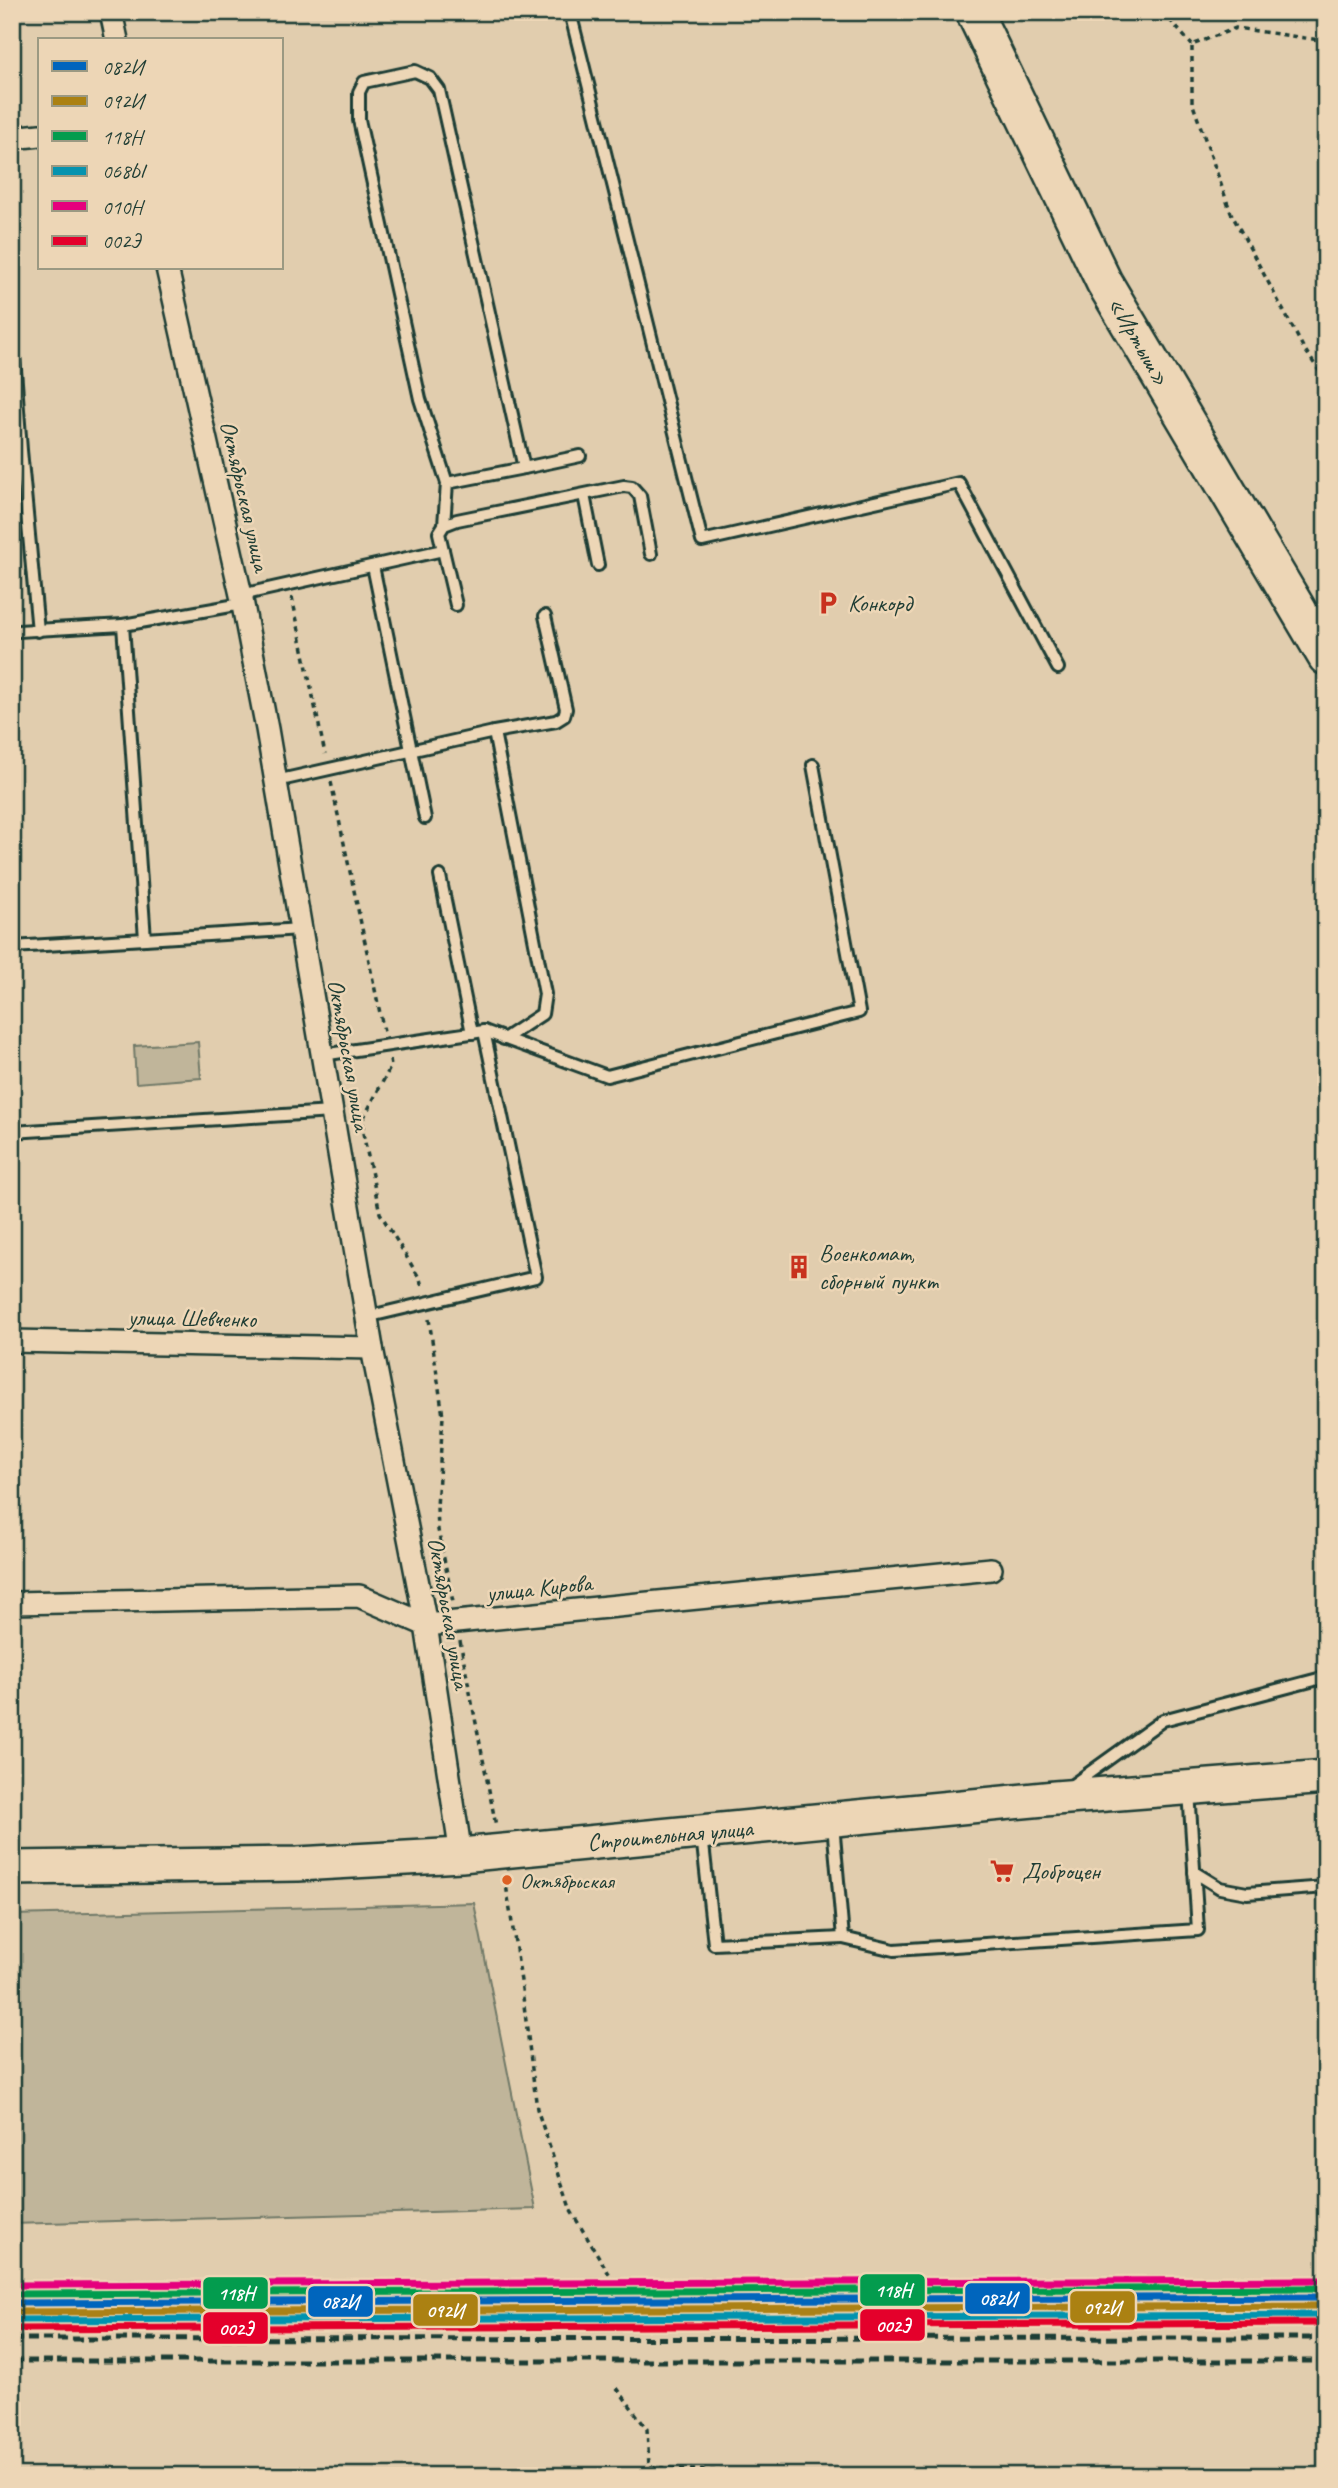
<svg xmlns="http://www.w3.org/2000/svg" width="1338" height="2488" font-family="Caveat,sans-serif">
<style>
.green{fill:#c0b59a;stroke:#707967;stroke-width:2}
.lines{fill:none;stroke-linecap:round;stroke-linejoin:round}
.service-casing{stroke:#1f3d34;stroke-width:16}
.minor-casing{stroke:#1f3d34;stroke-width:26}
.primary-casing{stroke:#1f3d34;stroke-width:38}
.trunk-casing{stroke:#1f3d34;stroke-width:40}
.path{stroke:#1f3d34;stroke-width:3.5;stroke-dasharray:5 5;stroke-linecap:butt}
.service{stroke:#edd6b6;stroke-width:10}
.minor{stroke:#edd6b6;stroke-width:21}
.primary{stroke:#edd6b6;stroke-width:33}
.trunk{stroke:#edd6b6;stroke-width:35}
.rail{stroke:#1f3d34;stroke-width:5;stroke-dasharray:10 5;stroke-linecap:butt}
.rail-1-casing{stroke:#edd6b6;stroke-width:12}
.rail-2-casing{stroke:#edd6b6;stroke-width:12}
.rail-3-casing{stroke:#edd6b6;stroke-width:12}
.rail-4-casing{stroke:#edd6b6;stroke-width:12}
.rail-5-casing{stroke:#edd6b6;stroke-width:12}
.rail-6-casing{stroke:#edd6b6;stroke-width:12}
.rail-1{stroke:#0065bd;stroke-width:7}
.rail-2{stroke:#ab8112;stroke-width:7}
.rail-3{stroke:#039c4e;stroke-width:7}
.rail-4{stroke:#0693af;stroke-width:7}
.rail-5{stroke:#e5007d;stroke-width:7}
.rail-6{stroke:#e4002b;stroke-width:7}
.bus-dot{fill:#dd6124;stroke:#edd6b6;stroke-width:2.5}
.labels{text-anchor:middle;stroke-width:5;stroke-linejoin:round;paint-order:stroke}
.bus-label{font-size:22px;fill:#1f3d34;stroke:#edd6b6;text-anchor:start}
.street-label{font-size:24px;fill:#1f3d34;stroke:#edd6b6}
.poi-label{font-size:24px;fill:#1f3d34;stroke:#edd6b6;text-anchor:start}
.line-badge{stroke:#edd6b6;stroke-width:2.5}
.badge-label{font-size:19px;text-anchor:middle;font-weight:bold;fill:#fff}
</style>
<rect width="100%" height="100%" fill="#e1cdae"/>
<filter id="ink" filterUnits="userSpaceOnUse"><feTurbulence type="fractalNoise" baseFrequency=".0143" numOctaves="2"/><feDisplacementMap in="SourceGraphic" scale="14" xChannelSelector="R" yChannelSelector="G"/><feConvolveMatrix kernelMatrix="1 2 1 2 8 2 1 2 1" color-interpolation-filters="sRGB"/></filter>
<g filter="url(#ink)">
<g class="green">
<polygon points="198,1042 201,1078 136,1083 134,1046"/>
<polygon points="474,1903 535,2209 12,2224 12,1915"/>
</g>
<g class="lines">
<g class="service-casing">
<g id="service">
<polyline points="570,12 702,541 959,483 1058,668"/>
<polyline points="12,329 21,450 38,631"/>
<polyline points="447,483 524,468"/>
<polyline points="584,495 598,565"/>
<polyline points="444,525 447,483 420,399 359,120 359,92 364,82 415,71 430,78 439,90 524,468 580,456"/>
<polyline points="443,550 456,605"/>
<polyline points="373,566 425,818"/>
<polyline points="241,595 443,550 439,533 444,525 457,520 624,486 632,487 640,496 651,554"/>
<polyline points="242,604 123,625 145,939 301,929"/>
<polyline points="18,631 123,625"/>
<polyline points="494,732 556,721 564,716 566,709 545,616"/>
<polyline points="276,781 494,732 545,994 542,1014 504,1039"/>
<polyline points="440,876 472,1033"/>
<polyline points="12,947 145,939"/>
<polyline points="322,1055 484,1031 607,1076 859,1012 813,765"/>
<polyline points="12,1132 332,1112"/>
<polyline points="366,1317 536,1277 484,1031"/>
<polyline points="1071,1786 1163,1720 1326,1677"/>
<polyline points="833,1824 843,1938 894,1950 1198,1930 1189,1791"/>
<polyline points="702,1835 714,1944 843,1938"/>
<polyline points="1194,1872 1220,1888 1247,1893 1326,1887"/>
</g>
</g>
<g class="minor-casing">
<g id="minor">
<polyline points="111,12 117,40"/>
<polyline points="12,138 40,135"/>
<polyline points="167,268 241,595 267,729 372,1348 426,1625 461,1855"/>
<polyline points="12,1341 372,1348"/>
<polyline points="12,1603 359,1596 426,1625 991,1569"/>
</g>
</g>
<g class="primary-casing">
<polyline id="primary" points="12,1868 298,1864 461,1855 1055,1798 1326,1777"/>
</g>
<g class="trunk-casing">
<polyline id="trunk" points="974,12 1104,282 1326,657"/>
</g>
<g class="path">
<polyline points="1163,12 1192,45"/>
<polyline points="1326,41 1236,28 1192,45 1192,102 1231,213 1303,347 1326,381"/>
<polyline points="292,597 325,754"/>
<polyline points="331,782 384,1032"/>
<polyline points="390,1060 391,1066 363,1119 363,1133 380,1213 420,1279 422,1287"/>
<polyline points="429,1319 443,1416 437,1507 438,1530 453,1602"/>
<polyline points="460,1641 496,1826"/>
<polyline points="505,1878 521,1981 537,2109 571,2211 611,2277"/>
<polyline points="617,2388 647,2429 649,2467 733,2472 733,2476"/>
</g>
<use href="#service" class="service"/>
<use href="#minor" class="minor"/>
<use href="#primary" class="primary"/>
<use href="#trunk" class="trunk"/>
<g class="rail">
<polyline points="12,2339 1326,2338"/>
<polyline points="12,2361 1326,2361"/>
</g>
<g class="rail-1-casing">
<polyline id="rail-1" points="12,2303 1326,2297"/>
</g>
<g class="rail-2-casing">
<polyline id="rail-2" points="12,2312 1326,2306"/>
</g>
<g class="rail-3-casing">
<polyline id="rail-3" points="12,2294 1326,2288"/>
</g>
<g class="rail-4-casing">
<polyline id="rail-4" points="12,2320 1326,2315"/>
</g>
<g class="rail-5-casing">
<polyline id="rail-5" points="12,2285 1326,2280"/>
</g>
<g class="rail-6-casing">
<polyline id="rail-6" points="12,2329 1326,2323"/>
</g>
<use href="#rail-1" class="rail-1"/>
<use href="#rail-2" class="rail-2"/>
<use href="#rail-3" class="rail-3"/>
<use href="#rail-4" class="rail-4"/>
<use href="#rail-5" class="rail-5"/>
<use href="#rail-6" class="rail-6"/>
</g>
</g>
<defs>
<g id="parking-bare" transform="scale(1.89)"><path d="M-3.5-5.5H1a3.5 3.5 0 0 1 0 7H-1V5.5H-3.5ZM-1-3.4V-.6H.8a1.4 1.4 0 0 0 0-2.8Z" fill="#c8321e" stroke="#edd6b6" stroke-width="2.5" paint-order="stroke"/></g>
<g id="building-bare" transform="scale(1.89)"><path d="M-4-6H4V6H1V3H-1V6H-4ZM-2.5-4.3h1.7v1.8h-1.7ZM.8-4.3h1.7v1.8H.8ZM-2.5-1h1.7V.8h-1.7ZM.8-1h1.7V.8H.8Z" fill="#c8321e" stroke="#edd6b6" stroke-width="2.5" paint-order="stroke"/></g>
<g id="supermarket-bare" transform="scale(1.89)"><path d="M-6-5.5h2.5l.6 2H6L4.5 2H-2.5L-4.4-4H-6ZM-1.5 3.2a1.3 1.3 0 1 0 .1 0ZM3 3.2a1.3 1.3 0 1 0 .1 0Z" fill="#c8321e" stroke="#edd6b6" stroke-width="2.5" paint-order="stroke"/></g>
</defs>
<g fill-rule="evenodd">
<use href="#parking-bare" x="828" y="603"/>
<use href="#building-bare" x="799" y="1267"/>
<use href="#supermarket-bare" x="1002" y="1871"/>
</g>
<circle class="bus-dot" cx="507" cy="1880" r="6"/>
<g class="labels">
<g class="bus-label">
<text x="520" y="1888">Октябрьская</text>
</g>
<g class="street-label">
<text transform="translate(1139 341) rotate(60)" y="8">«Иртыш»</text>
<text transform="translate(245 496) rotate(77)" y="8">Октябрьская улица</text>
<text transform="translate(349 1055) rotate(80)" y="8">Октябрьская улица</text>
<text transform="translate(192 1318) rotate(1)" y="8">улица Шевченко</text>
<text transform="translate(539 1588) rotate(-6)" y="8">улица Кирова</text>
<text transform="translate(449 1613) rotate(80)" y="8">Октябрьская улица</text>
<text transform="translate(670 1835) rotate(-5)" y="8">Строительная улица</text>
</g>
<g class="poi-label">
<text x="848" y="611">Конкорд</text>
<text x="819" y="1261">Военкомат,<tspan x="819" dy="28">сборный пункт</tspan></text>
<text x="1022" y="1879">Доброцен</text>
</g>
</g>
<g class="line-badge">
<rect x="859" y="2273" width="67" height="34" rx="7" fill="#039c4e"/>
<rect x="202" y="2276" width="67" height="34" rx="7" fill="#039c4e"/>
<rect x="964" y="2282" width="67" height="33" rx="7" fill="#0065bd"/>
<rect x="307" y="2285" width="67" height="33" rx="7" fill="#0065bd"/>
<rect x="1069" y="2290" width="67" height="34" rx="7" fill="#ab8112"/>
<rect x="412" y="2293" width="67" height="34" rx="7" fill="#ab8112"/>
<rect x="859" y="2308" width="67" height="34" rx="7" fill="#e4002b"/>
<rect x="202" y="2311" width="67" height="34" rx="7" fill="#e4002b"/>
</g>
<g class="badge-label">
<text x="893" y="2297">118Н</text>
<text x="236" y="2300">118Н</text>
<text x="998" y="2305">082И</text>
<text x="340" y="2308">082И</text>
<text x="1102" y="2314">092И</text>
<text x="445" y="2317">092И</text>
<text x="893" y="2332">002Э</text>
<text x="236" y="2335">002Э</text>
</g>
<rect width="1338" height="2488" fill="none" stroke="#edd6b6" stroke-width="42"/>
<rect x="21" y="21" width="1296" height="2446" fill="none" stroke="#1f3d34" stroke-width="2.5" filter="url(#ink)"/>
<rect x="38" y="38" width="245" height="231" fill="#edd6b6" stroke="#9b9982" stroke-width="2"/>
<rect x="52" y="61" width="35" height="10" fill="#0065bd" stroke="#9b9982" stroke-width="2"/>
<text x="102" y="74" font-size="21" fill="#1f3d34">082И</text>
<rect x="52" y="96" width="35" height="10" fill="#ab8112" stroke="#9b9982" stroke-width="2"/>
<text x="102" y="108" font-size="21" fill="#1f3d34">092И</text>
<rect x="52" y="131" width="35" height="10" fill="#039c4e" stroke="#9b9982" stroke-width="2"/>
<text x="102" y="144" font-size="21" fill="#1f3d34">118Н</text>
<rect x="52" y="166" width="35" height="10" fill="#0693af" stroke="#9b9982" stroke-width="2"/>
<text x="102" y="178" font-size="21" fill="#1f3d34">068Ы</text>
<rect x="52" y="201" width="35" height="10" fill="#e5007d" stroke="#9b9982" stroke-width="2"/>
<text x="102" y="214" font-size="21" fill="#1f3d34">010Н</text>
<rect x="52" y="236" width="35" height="10" fill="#e4002b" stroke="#9b9982" stroke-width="2"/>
<text x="102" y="248" font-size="21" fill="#1f3d34">002Э</text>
</svg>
